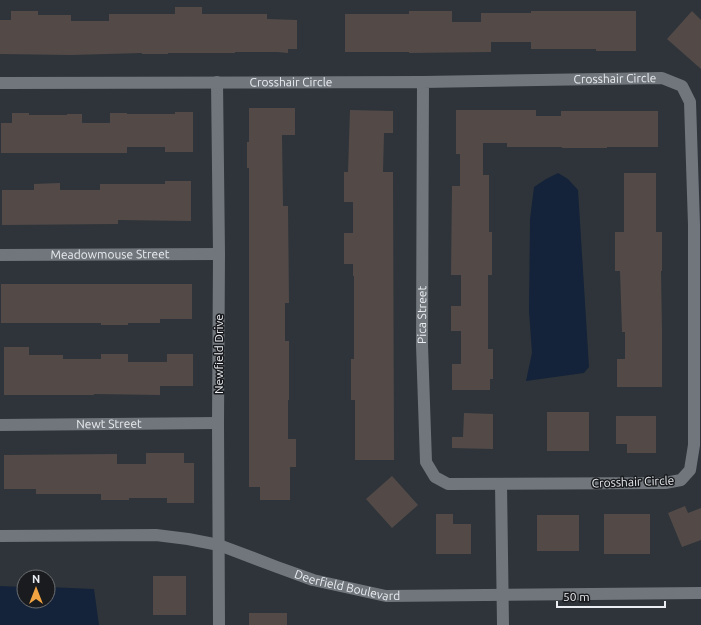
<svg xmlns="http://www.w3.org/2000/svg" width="701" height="625" font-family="Ubuntu,sans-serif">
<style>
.water{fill:#142339}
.building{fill:#534a48}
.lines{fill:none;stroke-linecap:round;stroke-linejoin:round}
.street{stroke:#70767c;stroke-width:12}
.secondary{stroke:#70767c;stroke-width:12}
.labels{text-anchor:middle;stroke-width:3;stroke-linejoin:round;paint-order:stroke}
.street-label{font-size:12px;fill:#eaedf1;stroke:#191b1e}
</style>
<rect width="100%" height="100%" fill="#2e3439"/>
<g class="water">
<polygon points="558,173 568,179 578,190 589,367 584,373 526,381 532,353 529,311 530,219 534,187 546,179"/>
<polygon points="0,586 24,587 24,601 48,601 48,587 94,589 99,625 0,625"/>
</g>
<g class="building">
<polygon points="175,7 202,7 202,14 267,14 267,19 297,20 297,49 288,49 288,53 277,52 235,52 235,53 168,53 168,54 142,54 142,53 71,55 0,54 0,20 11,20 11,11 38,11 38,15 71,15 71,21 109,21 109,14 175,14"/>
<polygon points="409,11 452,11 452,22 481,22 481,13 531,13 531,11 636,11 636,51 596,51 596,49 531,49 531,42 491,42 491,52 409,53 409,52 345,52 345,14 409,14"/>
<polygon points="692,11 701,20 701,69 667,39"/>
<polygon points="249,108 295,108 295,135 282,135 283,206 288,206 289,303 285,303 285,341 289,341 289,400 288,400 288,439 296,439 296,467 290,467 290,500 260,500 260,487 249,487 249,168 247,168 247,142 249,142"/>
<polygon points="350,110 393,111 393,133 384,133 383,172 393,172 394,460 355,460 355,400 351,400 351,359 354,359 354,276 353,276 353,264 344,264 344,233 353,233 353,202 344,202 344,172 348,172"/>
<polygon points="456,110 536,110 536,116 561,116 561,111 658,111 658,147 607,147 607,148 562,148 562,147 507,147 507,143 483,143 483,175 489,175 489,232 492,232 492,275 488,275 488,349 493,349 493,379 490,379 490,390 452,390 452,364 461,364 461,331 451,331 451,306 461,306 461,275 451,275 452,186 460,186 460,154 456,154"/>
<polygon points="175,112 193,112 193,152 165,152 165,147 127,147 127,153 1,153 1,123 12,123 12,113 29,113 29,115 67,115 67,114 82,114 82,123 110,123 110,113 127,113 127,114 175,114"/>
<polygon points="624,173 656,173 656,232 662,232 662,271 661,271 662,331 662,387 617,387 617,359 625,359 625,332 622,332 620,271 615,271 615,232 624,232"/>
<polygon points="165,181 191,181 191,221 118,220 118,224 2,225 2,190 34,190 34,184 60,183 60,190 100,190 100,184 165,184"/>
<polygon points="1,284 192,284 192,319 160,319 160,323 128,323 128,325 101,325 101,323 1,323"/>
<polygon points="4,347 29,347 29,355 63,355 63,359 101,359 101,354 128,354 128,362 167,362 167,354 193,354 193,386 160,386 160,395 94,394 94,395 4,395"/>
<rect x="547" y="412" width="42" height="39"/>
<polygon points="464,413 493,414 493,449 452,448 452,437 463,437"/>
<polygon points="616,416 656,416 656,453 627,453 627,444 616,444"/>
<polygon points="146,453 184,453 184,463 194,463 194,503 167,503 167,498 129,498 129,500 101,500 101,494 36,494 36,489 4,489 4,455 117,454 117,464 146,464"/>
<polygon points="392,476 418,505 392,528 366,499"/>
<polygon points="685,506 688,513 701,508 701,540 682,547 668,513"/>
<polygon points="436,514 453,514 453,524 471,524 471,554 436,554"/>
<rect x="604" y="514" width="46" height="40"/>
<rect x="537" y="515" width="42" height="36"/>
<rect x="153" y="576" width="33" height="39"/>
<rect x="249" y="613" width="38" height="12"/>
</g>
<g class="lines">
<g class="street">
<polyline points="217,82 219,254 218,423 219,625"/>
<path id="s1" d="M 0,83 L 423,82 L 662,78 L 682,86 L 690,102 L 694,225 L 694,445 L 690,470 L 681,480 L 665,483 L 448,484 L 435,477 L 426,462 L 422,345 L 423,82"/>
<path id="s2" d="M 0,255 L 219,254"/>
<path id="s3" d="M 0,425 L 218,423"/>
<polyline points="501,484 503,625"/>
</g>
<path class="secondary" id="s4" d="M 0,536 L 156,535 L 188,539 L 219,545 L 277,567 L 313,580 L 386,596 L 701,593"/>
</g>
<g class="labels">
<g class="street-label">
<text dy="4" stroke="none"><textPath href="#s1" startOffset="615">Crosshair Circle</textPath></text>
<text dy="4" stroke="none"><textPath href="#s1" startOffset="291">Crosshair Circle</textPath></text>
<text dy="4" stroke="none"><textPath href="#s2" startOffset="110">Meadowmouse Street</textPath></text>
<text dy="4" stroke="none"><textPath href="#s1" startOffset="1496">Pica Street</textPath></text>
<text transform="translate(219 354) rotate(-90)" y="4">Newfield Drive</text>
<text dy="4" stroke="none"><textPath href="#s3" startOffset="109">Newt Street</textPath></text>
<text transform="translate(633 482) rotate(-2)" y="4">Crosshair Circle</text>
<text dy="4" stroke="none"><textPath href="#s4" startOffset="355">Deerfield Boulevard</textPath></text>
</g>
</g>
<g transform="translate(36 589)"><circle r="19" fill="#191b1e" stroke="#6d6f72"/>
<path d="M0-3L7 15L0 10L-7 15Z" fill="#f3a442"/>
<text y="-6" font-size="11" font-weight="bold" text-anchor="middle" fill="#eaedf1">N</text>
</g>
<path d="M557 601v6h108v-6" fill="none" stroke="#eaedf1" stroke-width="2"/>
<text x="563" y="601" font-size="12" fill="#eaedf1" stroke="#191b1e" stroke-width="3" paint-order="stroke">50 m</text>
</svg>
